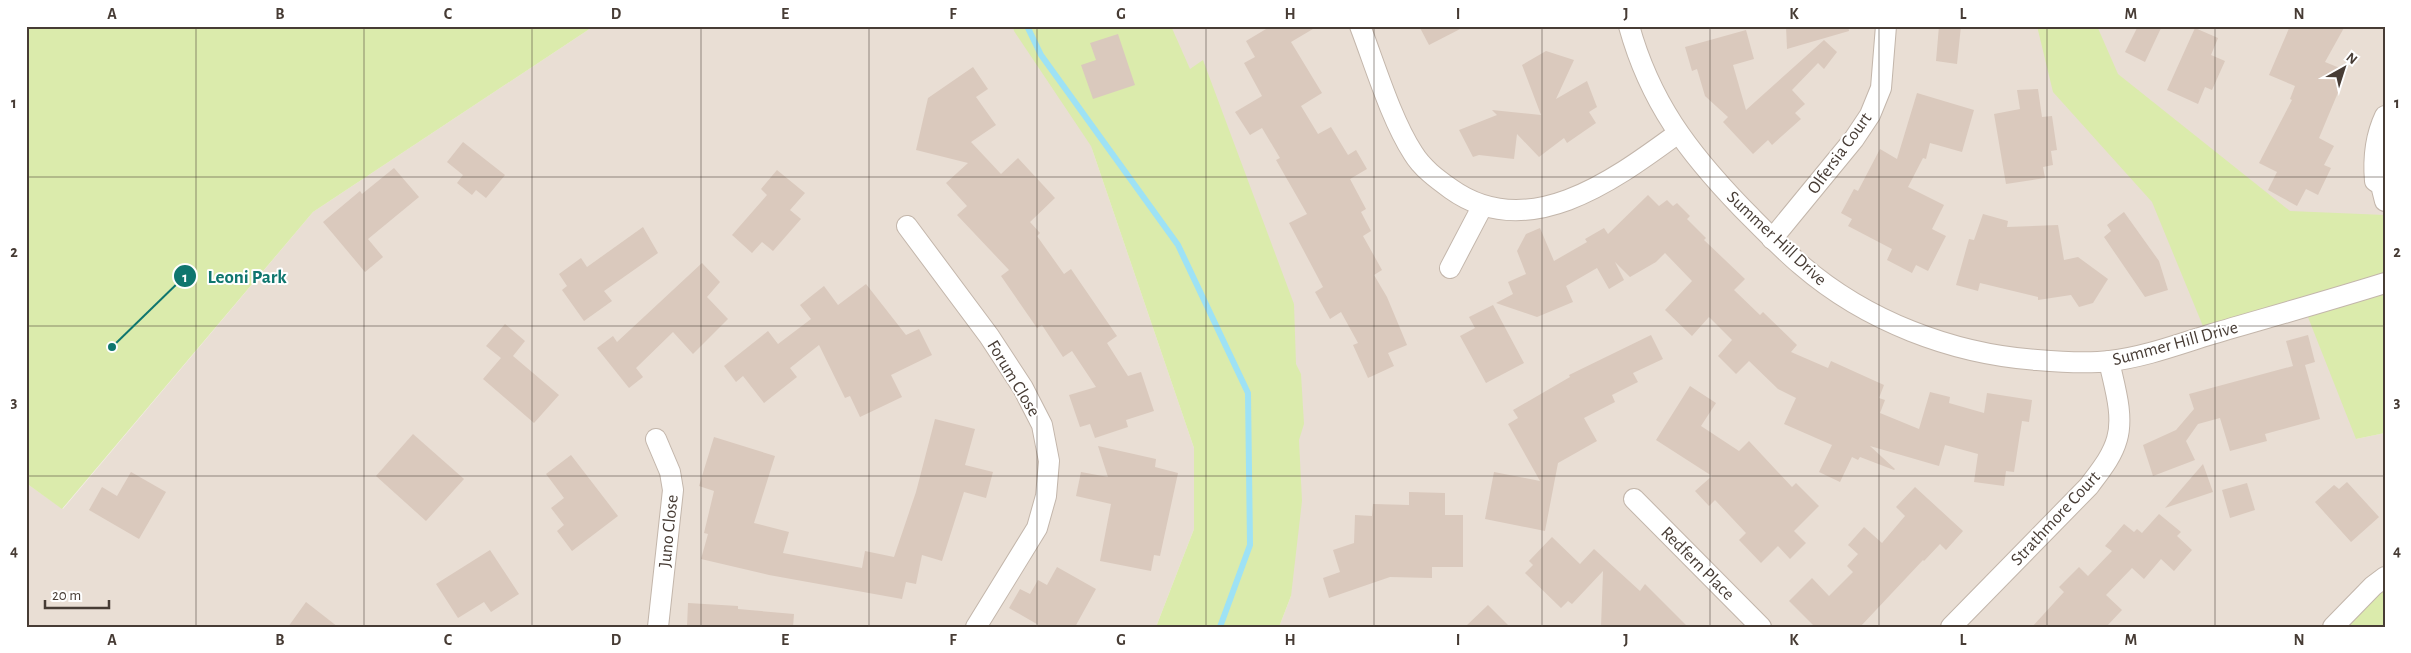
<svg xmlns="http://www.w3.org/2000/svg" width="2411" height="653" font-family="'Alegreya Sans',sans-serif">
<style>
.residential{fill:#e9ded4}
.green{fill:#dbebac}
.lines{fill:none;stroke-linecap:round;stroke-linejoin:round}
.stream{stroke:#9ee2f5;stroke-width:6}
.building{fill:#dac9bd}
.street-casing{stroke:#c3b6ab;stroke-width:22}
.street{stroke:#fff;stroke-width:20}
.grid{fill:none;stroke:#473c35;stroke-width:1;stroke-opacity:0.55}
.labels{text-anchor:middle;stroke-width:4;stroke-linejoin:round;paint-order:stroke}
.street-label{font-size:18px;fill:#473c35;stroke:#fff}
.leader{fill:none;stroke:#0f766e;stroke-width:2}
.callout-dot{fill:#0f766e;stroke:#fff;stroke-width:2}
.mark-label{font-size:15px;text-anchor:middle;font-weight:bold;fill:#fff}
.callout-label{font-size:19px;text-anchor:middle;font-weight:bold;fill:#0f766e;stroke:#fff;stroke-width:4;stroke-linejoin:round;paint-order:stroke}
.neatline{fill:none;stroke:#473c35;stroke-width:2}
.grid-label{font-size:16px;text-anchor:middle;font-weight:bold;fill:#473c35}
</style>
<rect width="100%" height="100%" fill="#f4ede6"/>
<polygon class="residential" points="594,26 2385,26 2385,284 2356,439 2385,433 2385,627 1279,627 1291,596 1091,146 1194,448 1194,529 1156,627 26,627 26,483 63,509 313,212"/>
<g class="green">
<polygon points="26,26 594,26 313,212 62,509 26,483"/>
<polygon points="1013,26 1171,26 1190,69 1203,60 1294,304 1296,364 1301,374 1304,424 1299,440 1302,501 1291,596 1279,627 1156,627 1194,529 1194,448 1091,146 1014,31"/>
<polygon points="2037,26 2097,26 2118,74 2290,211 2385,215 2385,433 2356,439 2304,307 2207,336 2152,202 2053,92"/>
<polygon points="2385,586 2385,627 2345,627"/>
</g>
<g class="lines">
<polyline class="stream" points="1027,26 1041,55 1178,245 1248,393 1250,545 1220,627"/>
</g>
<g class="building">
<polygon points="1271,26 1318,26 1291,42 1322,93 1301,106 1318,134 1331,127 1348,155 1356,150 1367,169 1350,179 1366,209 1361,212 1371,231 1363,236 1382,270 1374,275 1387,297 1407,345 1388,353 1394,366 1368,378 1353,345 1358,343 1341,312 1330,319 1315,292 1323,287 1289,223 1307,214 1276,160 1280,158 1262,128 1250,135 1235,112 1262,96 1244,63 1255,57 1246,41"/>
<polygon points="1419,26 1466,26 1429,45"/>
<polygon points="1786,26 1848,26 1849,31 1787,49"/>
<polygon points="1939,26 1961,26 1957,64 1936,61"/>
<polygon points="2138,26 2162,26 2145,62 2125,52"/>
<polygon points="2290,26 2345,26 2325,62 2347,71 2319,138 2334,146 2324,165 2331,168 2318,195 2306,189 2297,206 2268,190 2277,172 2259,163 2292,100 2290,99 2295,86 2269,75"/>
<polygon points="2195,28 2218,38 2211,55 2225,61 2212,90 2205,87 2198,104 2167,90"/>
<polygon points="1746,30 1754,59 1733,65 1746,110 1824,40 1837,52 1824,69 1818,63 1792,90 1805,104 1795,113 1801,119 1772,145 1768,140 1753,154 1723,122 1728,117 1705,96 1697,69 1692,71 1685,47"/>
<polygon points="1118,34 1135,85 1093,99 1081,65 1096,60 1090,43"/>
<polygon points="1546,51 1574,60 1556,99 1587,81 1597,107 1589,112 1596,123 1567,143 1564,138 1539,157 1517,134 1514,159 1479,155 1473,157 1459,130 1497,115 1492,110 1541,115 1522,65"/>
<polygon points="973,67 988,89 976,97 996,125 971,142 1001,174 1018,158 1055,198 1030,222 1040,233 1037,236 1064,274 1071,269 1117,336 1107,343 1128,376 1141,372 1154,411 1126,420 1128,427 1095,438 1090,424 1080,427 1069,395 1096,387 1072,351 1063,357 1042,325 1037,328 1001,276 1009,270 957,215 967,206 946,183 968,163 916,150 928,98"/>
<polygon points="2038,89 2042,117 2052,116 2057,150 2051,151 2053,165 2043,167 2045,178 2006,184 1994,114 2020,109 2017,90"/>
<polygon points="1917,93 1974,110 1962,152 1930,143 1926,159 1923,158 1908,187 1944,205 1932,229 1946,236 1928,271 1916,265 1912,273 1887,260 1892,249 1848,226 1852,219 1841,213 1854,189 1858,191 1880,149 1897,159"/>
<polygon points="463,142 505,175 486,198 476,190 472,195 457,183 463,175 447,162"/>
<polygon points="394,168 419,197 368,239 383,257 365,272 323,222 360,191 362,194"/>
<polygon points="777,170 805,193 790,210 801,219 773,251 762,242 752,253 732,235 767,195 761,189"/>
<polygon points="1648,195 1659,206 1667,200 1673,206 1677,203 1690,216 1687,219 1706,238 1704,240 1745,279 1734,290 1760,315 1763,312 1797,345 1791,352 1828,368 1831,361 1884,385 1879,398 1885,400 1880,413 1919,429 1930,392 1950,397 1949,403 1984,413 1987,393 2032,400 2029,422 2022,421 2014,472 2006,471 2004,486 1974,482 1978,454 1945,445 1939,466 1870,446 1895,469 1894,470 1860,457 1858,460 1852,457 1840,482 1819,472 1832,445 1784,424 1796,398 1778,389 1749,361 1736,374 1718,356 1732,340 1709,317 1692,336 1665,310 1692,281 1665,253 1656,262 1630,277 1615,262 1624,280 1609,289 1597,268 1566,286 1573,302 1537,317 1496,303 1513,294 1508,282 1526,274 1517,251 1526,234 1540,228 1554,261 1587,242 1585,239 1604,228 1608,234"/>
<polygon points="2124,212 2159,261 2168,290 2145,297 2104,237 2111,231 2107,225"/>
<polygon points="1983,214 2008,221 2007,227 2058,225 2064,260 2078,257 2108,279 2093,303 2079,307 2071,295 2038,300 2038,297 1980,283 1978,291 1956,285 1969,239 1974,240"/>
<polygon points="643,227 658,253 604,291 612,301 584,321 562,290 567,286 559,274 581,258 587,267"/>
<polygon points="702,263 720,282 707,297 728,319 693,354 673,332 636,368 643,377 629,388 597,348 613,336 617,342"/>
<polygon points="866,284 906,335 919,329 932,355 891,375 902,397 860,417 850,396 845,398 819,345 790,368 797,377 764,403 743,376 736,382 724,366 768,331 778,344 811,319 800,305 824,286 838,305"/>
<polygon points="1493,305 1524,363 1486,383 1460,336 1475,328 1469,317"/>
<polygon points="505,324 525,341 513,356 559,395 534,423 483,379 501,358 486,346"/>
<polygon points="1651,335 1663,359 1633,373 1638,382 1612,395 1615,402 1584,418 1597,441 1558,463 1545,531 1485,519 1494,472 1540,481 1508,424 1518,418 1513,410 1570,377 1569,375"/>
<polygon points="2308,335 2315,362 2305,365 2320,419 2265,434 2267,441 2230,451 2220,418 2198,424 2186,441 2195,460 2153,476 2143,445 2176,430 2194,409 2189,394 2293,366 2286,341"/>
<polygon points="1690,386 1716,403 1701,426 1739,451 1749,441 1792,487 1796,483 1819,506 1794,531 1806,543 1790,559 1778,546 1761,563 1739,540 1746,533 1715,500 1709,506 1695,491 1712,476 1656,440"/>
<polygon points="935,419 975,429 965,465 993,472 986,498 964,492 942,561 922,555 916,584 906,582 902,599 769,575 701,559 708,534 704,533 714,491 699,486 714,437 775,456 754,523 789,532 783,553 862,568 865,551 894,557 916,492"/>
<polygon points="413,434 464,479 426,521 376,476"/>
<polygon points="1098,446 1156,459 1155,467 1178,473 1160,556 1154,555 1151,571 1100,561 1111,504 1076,496 1081,472 1108,477"/>
<polygon points="571,455 618,516 572,551 557,531 564,525 551,508 564,498 546,474"/>
<polygon points="2203,464 2213,492 2165,508"/>
<polygon points="131,472 166,492 139,539 89,510 102,487 117,496"/>
<polygon points="2347,482 2379,517 2351,542 2315,502 2334,485 2339,489"/>
<polygon points="2247,483 2255,510 2230,518 2222,490"/>
<polygon points="1915,487 1963,531 1946,550 1940,544 1924,561 1923,560 1860,627 1815,627 1789,601 1812,578 1829,596 1853,572 1847,566 1858,554 1848,545 1864,527 1882,543 1905,516 1896,507"/>
<polygon points="1409,492 1445,493 1445,515 1463,515 1463,567 1432,567 1432,578 1390,577 1329,598 1323,578 1340,572 1333,550 1354,543 1355,515 1372,516 1373,504 1409,505"/>
<polygon points="2159,514 2181,532 2177,536 2192,550 2174,571 2161,559 2144,579 2132,568 2106,595 2122,610 2106,627 2032,627 2064,592 2059,587 2079,567 2088,576 2112,551 2105,546 2124,524 2134,532 2137,529 2142,533"/>
<polygon points="1552,537 1580,564 1594,549 1640,591 1645,584 1688,627 1601,627 1603,571 1572,604 1568,601 1561,608 1525,573 1533,565 1529,561"/>
<polygon points="490,550 519,594 491,612 484,602 458,618 436,584"/>
<polygon points="1057,567 1096,589 1075,627 1042,627 1009,608 1020,589 1030,594 1038,580 1047,585"/>
<polygon points="306,602 338,627 288,627"/>
<polygon points="688,603 738,606 738,609 794,614 793,627 687,627"/>
<polygon points="1488,605 1510,627 1465,627"/>
</g>
<g class="lines">
<g class="street-casing">
<g id="street">
<path d="M 1360,26 C 1375,65 1391,119 1413,153 C 1422,168 1437,179 1451,189 C 1528,244 1614,180 1677,134"/>
<path d="M 1629,26 C 1650,102 1688,152 1742,208 C 1761,227 1780,247 1801,265 C 1866,321 1952,354 2037,360 C 2060,362 2086,364 2110,361 C 2145,357 2179,344 2212,334 C 2270,317 2327,301 2385,283"/>
<path d="M 2385,116 C 2375,137 2373,158 2375,181 L 2381,185 L 2385,201"/>
<polyline points="907,226 989,336 1023,388 1042,425 1049,461 1046,496 1037,528 976,627"/>
<polyline points="1772,239 1854,139 1870,115 1881,88 1886,26"/>
<polyline points="1450,268 1482,207"/>
<polyline points="656,439 670,472 673,490 658,627"/>
<polyline points="1634,499 1761,627"/>
<path d="M 1951,627 L 2089,486 C 2100,471 2112,457 2117,439 C 2124,415 2114,385 2109,361"/>
<polyline points="2333,627 2373,586 2385,577"/>
</g>
</g>
<use href="#street" class="street"/>
</g>
<path class="grid" d="M 196,26 L 196,627M 364,26 L 364,627M 532,26 L 532,627M 701,26 L 701,627M 869,26 L 869,627M 1037,26 L 1037,627M 1206,26 L 1206,627M 1374,26 L 1374,627M 1542,26 L 1542,627M 1710,26 L 1710,627M 1879,26 L 1879,627M 2047,26 L 2047,627M 2215,26 L 2215,627M 26,177 L 2385,177M 26,326 L 2385,326M 26,476 L 2385,476"/>
<g class="labels">
<g class="street-label">
<text transform="translate(1839 153) rotate(-54)" y="6">Olfersia Court</text>
<text transform="translate(1777 238) rotate(43)" y="6">Summer Hill Drive</text>
<text transform="translate(2175 343) rotate(-15)" y="6">Summer Hill Drive</text>
<text transform="translate(1014 378) rotate(59)" y="6">Forum Close</text>
<text transform="translate(2055 518) rotate(-47)" y="6">Strathmore Court</text>
<text transform="translate(668 531) rotate(-84)" y="6">Juno Close</text>
<text transform="translate(1698 563) rotate(45)" y="6">Redfern Place</text>
</g>
</g>
<path class="leader" d="M112 347L185 276"/>
<g class="callout-dot">
<circle cx="112" cy="347" r="5"/>
<circle cx="185" cy="276" r="12"/>
</g>
<g class="mark-label">
<text x="185" y="282">1</text>
</g>
<g class="callout-label">
<text x="247" y="283">Leoni Park</text>
</g>
<rect width="2411" height="653" fill="none" stroke="#ffffff" stroke-width="55"/>
<g transform="translate(2344 68) rotate(39)" stroke="#ffffff" stroke-width="4" paint-order="stroke">
<path d="M0-4L9 19L0 12L-9 19Z" fill="#473c35"/>
<text y="-8" font-size="14" font-weight="bold" text-anchor="middle" fill="#473c35">N</text>
</g>
<path d="M45 600v8h64v-8" fill="none" stroke="#473c35" stroke-width="2.5"/>
<text x="52" y="600" font-size="15" fill="#473c35" stroke="#ffffff" stroke-width="4" paint-order="stroke">20 m</text>
<rect x="28" y="28" width="2356" height="598" class="neatline"/>
<g class="grid-label">
<text x="112" y="19">A</text>
<text x="280" y="19">B</text>
<text x="448" y="19">C</text>
<text x="616" y="19">D</text>
<text x="785" y="19">E</text>
<text x="953" y="19">F</text>
<text x="1121" y="19">G</text>
<text x="1290" y="19">H</text>
<text x="1458" y="19">I</text>
<text x="1626" y="19">J</text>
<text x="1794" y="19">K</text>
<text x="1963" y="19">L</text>
<text x="2131" y="19">M</text>
<text x="2299" y="19">N</text>
<text x="14" y="108">1</text>
<text x="2397" y="108">1</text>
<text x="14" y="257">2</text>
<text x="2397" y="257">2</text>
<text x="14" y="407">3</text>
<text x="2397" y="407">3</text>
<text x="14" y="556">4</text>
<text x="2397" y="556">4</text>
<text x="112" y="645">A</text>
<text x="280" y="645">B</text>
<text x="448" y="645">C</text>
<text x="616" y="645">D</text>
<text x="785" y="645">E</text>
<text x="953" y="645">F</text>
<text x="1121" y="645">G</text>
<text x="1290" y="645">H</text>
<text x="1458" y="645">I</text>
<text x="1626" y="645">J</text>
<text x="1794" y="645">K</text>
<text x="1963" y="645">L</text>
<text x="2131" y="645">M</text>
<text x="2299" y="645">N</text>
</g>
</svg>
